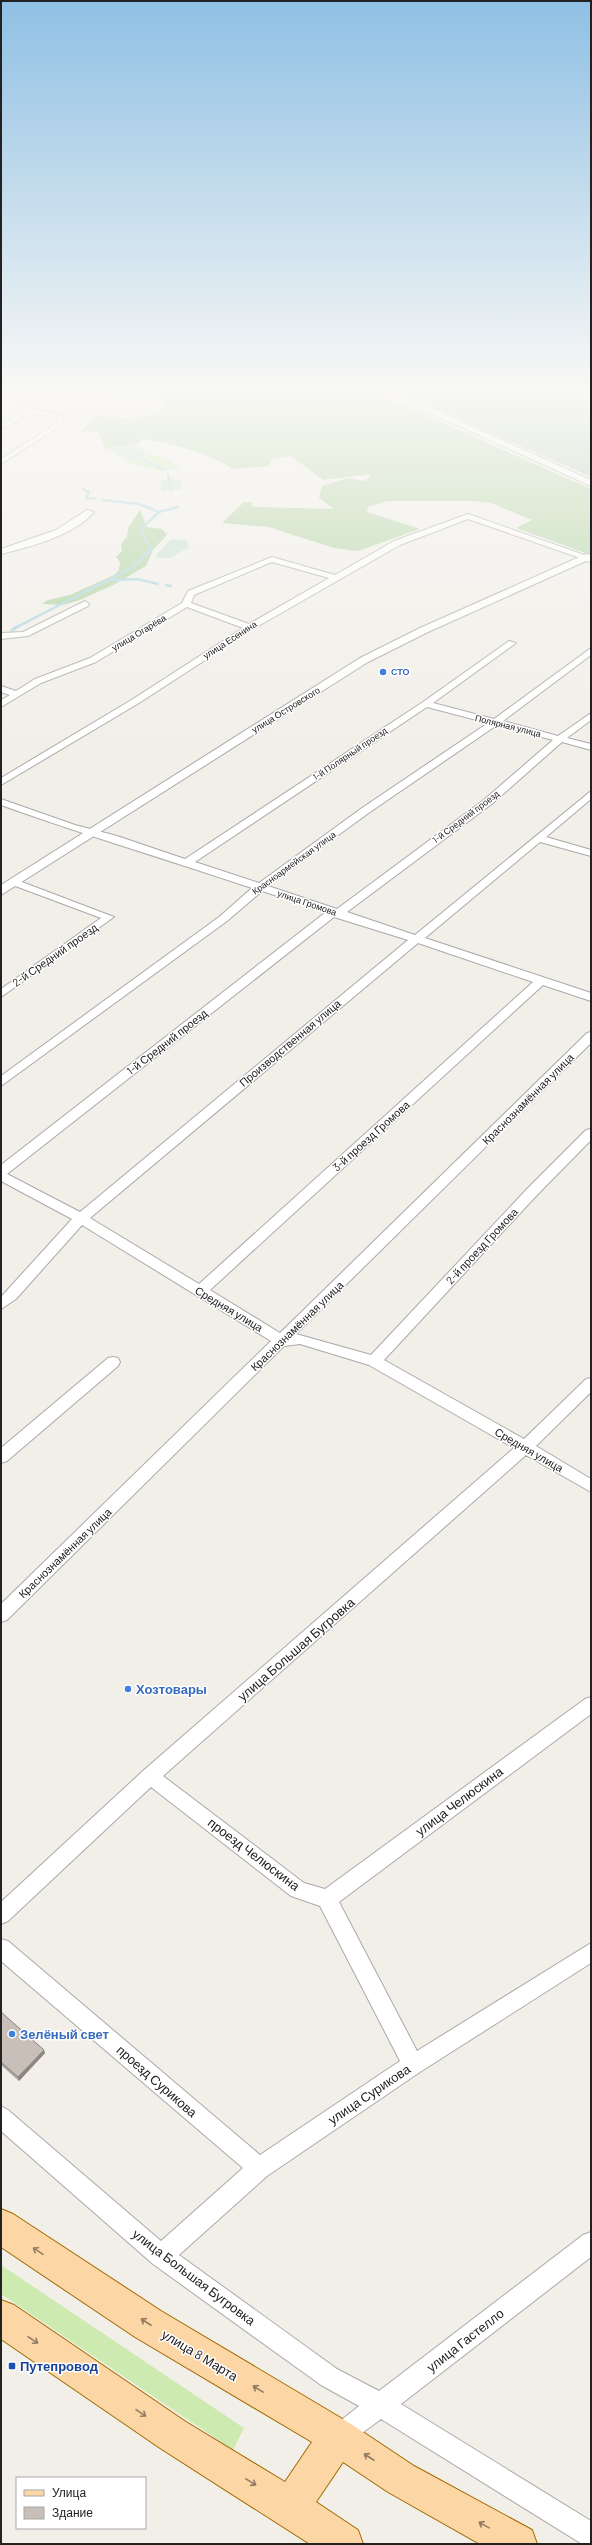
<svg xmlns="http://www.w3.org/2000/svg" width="592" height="2545" font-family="Barlow,sans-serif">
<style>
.grass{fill:#cdebb0}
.forest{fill:#add19e}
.wetland{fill:#c6e0d4}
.cemetery{fill:#aacbaf}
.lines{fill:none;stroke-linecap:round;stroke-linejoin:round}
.stream-far1{stroke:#aad3df;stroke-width:2.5}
.stream{stroke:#aad3df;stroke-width:3}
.minor-casing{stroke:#a9a9a9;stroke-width:2}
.tertiary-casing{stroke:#a9a9a9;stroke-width:2}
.primary-casing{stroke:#a06b00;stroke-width:2}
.minor{fill:#fff;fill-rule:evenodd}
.tertiary{fill:#fff;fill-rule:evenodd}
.primary{fill:#fcd6a4;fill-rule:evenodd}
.wall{fill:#aba49e}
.shaded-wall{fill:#8b8681}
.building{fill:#c7bfb8;stroke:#8b8681}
.oneway{stroke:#8f7c63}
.shop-dot{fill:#3f7fe0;stroke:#fff;stroke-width:1.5}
.transit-dot{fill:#1a4fb4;stroke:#fff;stroke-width:1.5}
.labels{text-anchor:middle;stroke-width:3;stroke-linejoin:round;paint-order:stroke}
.far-street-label{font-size:9px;fill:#222;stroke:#fff}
.far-shop-label{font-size:9px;font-weight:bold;fill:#366cbe;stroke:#fff;text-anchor:start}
.street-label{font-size:11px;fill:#222;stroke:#fff}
.near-street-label{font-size:13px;fill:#222;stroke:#fff}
.near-shop-label{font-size:13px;font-weight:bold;fill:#366cbe;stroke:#fff;text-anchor:start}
.near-transit-label{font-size:13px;font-weight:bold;fill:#164399;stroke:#fff;text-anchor:start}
</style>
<rect width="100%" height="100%" fill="#f2efe9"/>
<g class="grass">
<polygon points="141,452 164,457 181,468 160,471 128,462 125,459 129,455"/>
<polygon points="1,2265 244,2428 233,2450 1,2294"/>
</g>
<g class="forest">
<path d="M 84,392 L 374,392 L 591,489 L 591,555 L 516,528 L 532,520 L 491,503 L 474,501 L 387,501 L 368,507 L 367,512 L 420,529 L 358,551 L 334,548 L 269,527 L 222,523 L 244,502 L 251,502 L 253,507 L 334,509 L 319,498 L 322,486 L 348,478 L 365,481 L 372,474 L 323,480 L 291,456 L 272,459 L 268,466 L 232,469 C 213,454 167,442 143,439 L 137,444 L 106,449 L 98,432 L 80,432 L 96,415 L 132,419 L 157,414 L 166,403 L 160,395 L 131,397 L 122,394 L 102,395 Z"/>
<polygon points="140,510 147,527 162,529 167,535 153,550 146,566 113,585 80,600 63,605 42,604 48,600 70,595 114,575 119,570 120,562 116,557 122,551 121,544 127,537 128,528"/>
</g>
<g class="wetland">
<path d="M 135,444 L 145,452 L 147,456 C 134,459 120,461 110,450 L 114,446 Z"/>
<polygon points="172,478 180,480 182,489 162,491 160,482"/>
<polygon points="171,539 186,540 189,547 170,558 156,558 156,555"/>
</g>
<polygon class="cemetery" points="399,392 591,392 591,477"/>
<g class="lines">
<g class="stream-far1">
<polyline points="140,458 165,470"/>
<polyline points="168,475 171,490"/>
<polyline points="83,489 89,492 86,498 95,499"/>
<polyline points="159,512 178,507"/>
<polyline points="108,580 137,579 158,584"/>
<polyline points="166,585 171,586"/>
<polyline points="15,628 133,567 151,550 141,529 159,512 139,504 102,500"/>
</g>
<polyline class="stream" points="12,630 17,627"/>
<g class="minor-casing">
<g id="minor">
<polygon points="47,392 55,392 26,406 31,409 64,416 60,426 1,464 1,459 54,425 58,418 30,413 1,430 1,425 24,411 19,407 19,405"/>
<path d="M 87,510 L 94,512 C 73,536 30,547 1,554 L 1,549 L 56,530 Z"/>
<path d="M 468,514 L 590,557 L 583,559 L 468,519 L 400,545 L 253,629 L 139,703 L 1,785 L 1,778 L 133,699 L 243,628 L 187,607 L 96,662 L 41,683 L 1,707 L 1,700 L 10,695 L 1,692 L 1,686 L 16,691 L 35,679 L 90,658 L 182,603 L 188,591 L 272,557 L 335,575 L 394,541 ZM 272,562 L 329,578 L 249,624 L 191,603 L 194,595 Z"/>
<polygon points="85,601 89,604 88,606 28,636 1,639 1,633 23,632"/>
<path d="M 509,641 L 516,643 L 433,703 L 494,719 L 591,648 L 591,655 L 503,721 L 558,736 L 591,713 L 591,720 L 567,738 L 591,744 L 591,750 L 562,742 L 493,803 L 347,912 L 415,935 L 591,791 L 591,799 L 546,837 L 591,850 L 591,856 L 540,842 L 425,938 L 591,993 L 591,1001 L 543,985 L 210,1290 L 280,1333 L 587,1033 L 591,1032 L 591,1043 L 296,1334 L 371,1355 L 527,1189 L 586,1130 L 591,1129 L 591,1140 L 537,1195 L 384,1360 L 524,1439 L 586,1379 L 591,1378 L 591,1392 L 536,1446 L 591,1479 L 591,1492 L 526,1455 L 163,1776 L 304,1883 L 325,1889 L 585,1699 L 591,1697 L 591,1714 L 339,1902 L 417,2051 L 591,1943 L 591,1963 L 420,2072 L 267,2176 L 179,2255 L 337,2369 L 379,2391 L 583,2235 L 591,2232 L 591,2257 L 401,2404 L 591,2521 L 591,2544 L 582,2544 L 381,2419 L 346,2445 L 338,2449 L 330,2445 L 326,2437 L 330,2429 L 359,2406 L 321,2385 L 153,2264 L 1,2131 L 1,2106 L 8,2110 L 161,2241 L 243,2168 L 1,1961 L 1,1939 L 8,1941 L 260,2155 L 400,2061 L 320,1906 L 291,1896 L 151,1787 L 8,1921 L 1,1924 L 1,1902 L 144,1770 L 514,1448 L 369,1365 L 300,1344 L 284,1346 L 7,1620 L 1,1622 L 1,1604 L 271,1341 L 82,1225 L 16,1299 L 1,1309 L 1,1297 L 72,1219 L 1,1181 L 1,1165 L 326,912 L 262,891 L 227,921 L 1,1086 L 1,1076 L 219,917 L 252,888 C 169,860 84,835 1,805 L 1,799 L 75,825 L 117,836 L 185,859 L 423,702 ZM 427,707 L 488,723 L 362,808 L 259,883 L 195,862 ZM 497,725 L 553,740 L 485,799 L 337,909 L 268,886 L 370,812 ZM 334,917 L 408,940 L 80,1212 L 7,1174 ZM 418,943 L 533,982 L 199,1284 L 90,1218 Z"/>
<polygon points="14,879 114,917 1,997 1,989 101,918 10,884 10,880"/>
<polygon points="113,1357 118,1358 120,1362 118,1366 7,1461 1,1463 1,1448 108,1358"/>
</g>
</g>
<g class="tertiary-casing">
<g id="tertiary">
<polygon points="384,392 395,392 591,480 591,486"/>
<polygon points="586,554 591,555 591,562 586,561 428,632 368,662 1,895 1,885 360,658 420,628"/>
</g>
</g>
<g class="primary-casing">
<polygon id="primary" points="1,2209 13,2214 161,2311 351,2424 414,2466 532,2530 537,2544 480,2544 388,2492 343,2462 316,2502 358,2530 363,2544 310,2544 160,2448 1,2339 1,2300 14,2305 186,2422 285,2482 312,2442 135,2337 1,2247"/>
</g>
<use href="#minor" class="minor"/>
<use href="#tertiary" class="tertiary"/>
<use href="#primary" class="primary"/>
</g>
<polygon class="wall" points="1,2012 45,2053 19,2081 1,2065"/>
<polygon class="shaded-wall" points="44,2050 45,2053 19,2081 18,2077"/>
<polygon class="building" points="1,2012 44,2050 18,2077 1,2062"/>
<defs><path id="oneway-shaft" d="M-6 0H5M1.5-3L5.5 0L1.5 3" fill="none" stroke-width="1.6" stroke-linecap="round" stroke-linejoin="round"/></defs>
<g class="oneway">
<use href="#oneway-shaft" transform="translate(38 2251) rotate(-146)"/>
<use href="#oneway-shaft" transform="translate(146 2322) rotate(-147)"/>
<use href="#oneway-shaft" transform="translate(33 2340) rotate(34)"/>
<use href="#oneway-shaft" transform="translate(258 2389) rotate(-149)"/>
<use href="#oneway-shaft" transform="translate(141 2413) rotate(34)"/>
<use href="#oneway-shaft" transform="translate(369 2457) rotate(-147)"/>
<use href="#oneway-shaft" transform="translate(251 2482) rotate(32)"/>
<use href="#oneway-shaft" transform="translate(484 2525) rotate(-151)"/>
</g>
<linearGradient id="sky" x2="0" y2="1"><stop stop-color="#8fc0e4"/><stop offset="0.52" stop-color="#f9f8f5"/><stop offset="1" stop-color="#f9f8f5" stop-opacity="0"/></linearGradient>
<rect width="592" height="748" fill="url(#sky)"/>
<g class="shop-dot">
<circle cx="383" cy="672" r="4"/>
<circle cx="128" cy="1689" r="4"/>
<circle cx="12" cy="2034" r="4"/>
</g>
<rect class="transit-dot" x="8" y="2362" width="8" height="8" rx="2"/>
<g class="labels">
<g class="far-street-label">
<text transform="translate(139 633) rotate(-31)" y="3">улица Огарёва</text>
<text transform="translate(230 640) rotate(-33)" y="3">улица Есенина</text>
<text transform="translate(286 710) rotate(-32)" y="3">улица Островского</text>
<text transform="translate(508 726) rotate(14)" y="3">Полярная улица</text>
<text transform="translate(350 754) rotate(-34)" y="3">1-й Полярный проезд</text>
<text transform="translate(466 817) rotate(-37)" y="3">1-й Средний проезд</text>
<text transform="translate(294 863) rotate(-36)" y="3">Красноармейская улица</text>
<text transform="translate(307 903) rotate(19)" y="3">улица Громова</text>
</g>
<g class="far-shop-label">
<text x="391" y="675">СТО</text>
</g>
<g class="street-label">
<text transform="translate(55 955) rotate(-35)" y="4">2-й Средний проезд</text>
<text transform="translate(167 1042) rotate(-38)" y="4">1-й Средний проезд</text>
<text transform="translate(290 1043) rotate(-40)" y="4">Производственная улица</text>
<text transform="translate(528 1099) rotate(-45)" y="4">Краснознамённая улица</text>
<text transform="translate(371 1136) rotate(-42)" y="4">3-й проезд Громова</text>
<text transform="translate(482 1246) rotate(-47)" y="4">2-й проезд Громова</text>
<text transform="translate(229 1309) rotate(31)" y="4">Средняя улица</text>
<text transform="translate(297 1326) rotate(-44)" y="4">Краснознамённая улица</text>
<text transform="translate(529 1450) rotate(30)" y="4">Средняя улица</text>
<text transform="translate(65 1553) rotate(-44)" y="4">Краснознамённая улица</text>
</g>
<g class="near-street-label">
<text transform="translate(296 1649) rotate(-41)" y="5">улица Большая Бугровка</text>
<text transform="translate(459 1801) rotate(-37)" y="5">улица Челюскина</text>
<text transform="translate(254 1854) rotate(37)" y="5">проезд Челюскина</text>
<text transform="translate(157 2081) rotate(41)" y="5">проезд Сурикова</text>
<text transform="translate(369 2094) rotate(-34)" y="5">улица Сурикова</text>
<text transform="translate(194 2277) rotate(37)" y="5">улица Большая Бугровка</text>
<text transform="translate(465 2340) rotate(-38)" y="5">улица Гастелло</text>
<text transform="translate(200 2355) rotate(31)" y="5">улица 8 Марта</text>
</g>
<g class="near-shop-label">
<text x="136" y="1694">Хозтовары</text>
<text x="20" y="2039">Зелёный свет</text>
</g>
<g class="near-transit-label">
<text x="20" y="2371">Путепровод</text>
</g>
</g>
<rect width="592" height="2545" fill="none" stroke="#222222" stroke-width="4"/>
<rect x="16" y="2477" width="130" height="52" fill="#ffffff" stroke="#a7a7a7"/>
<rect x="24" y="2490" width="20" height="6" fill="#fcd6a4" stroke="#a7a7a7"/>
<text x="52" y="2497" font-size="12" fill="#222222">Улица</text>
<rect x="24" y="2507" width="20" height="12" fill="#c7bfb8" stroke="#a7a7a7"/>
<text x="52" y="2517" font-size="12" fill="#222222">Здание</text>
</svg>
